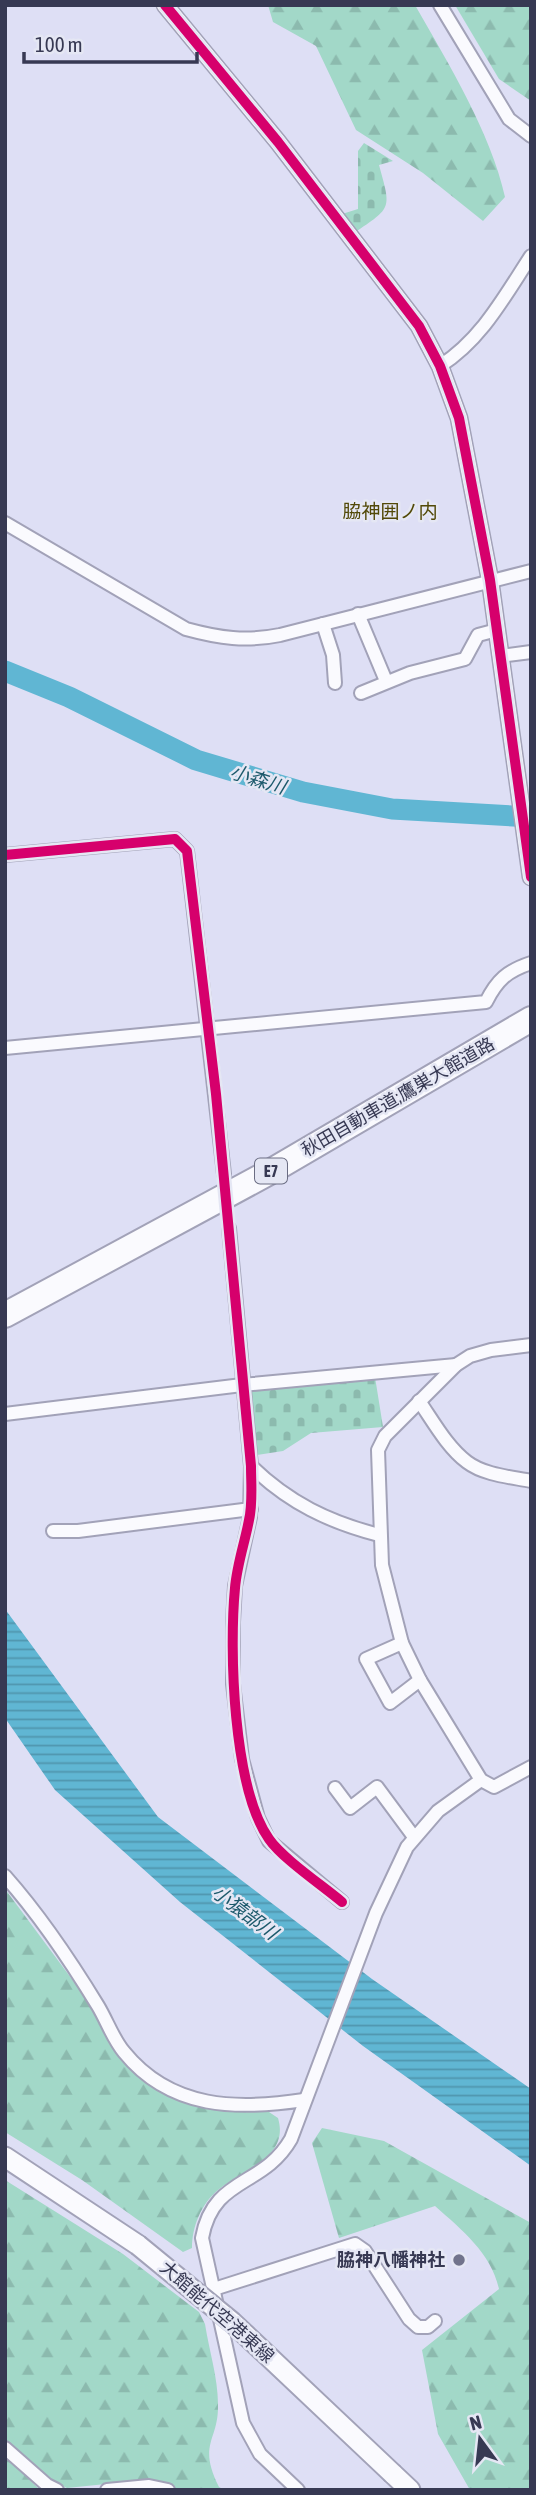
<svg xmlns="http://www.w3.org/2000/svg" width="536" height="2495" font-family="'Asap Condensed','Noto Sans JP',sans-serif">
<style>
.forest{fill:url(#forest-firs)}
.cemetery{fill:url(#cemetery-stones)}
.water{fill:url(#water-rules)}
.lines{fill:none;stroke-linecap:round;stroke-linejoin:round}
.river{stroke:#60b6d3;stroke-width:21}
.minor-tunnel{stroke:#bdbed5;stroke-width:12;stroke-dasharray:12 6;stroke-linecap:butt}
.minor-casing{stroke:#a2a2b8;stroke-width:16}
.tertiary-casing{stroke:#a2a2b8;stroke-width:19}
.secondary-casing{stroke:#a2a2b8;stroke-width:23}
.motorway-casing{stroke:#a2a2b8;stroke-width:28}
.minor{stroke:#fafafe;stroke-width:12}
.tertiary{stroke:#fafafe;stroke-width:16}
.secondary{stroke:#fafafe;stroke-width:19}
.motorway{stroke:#fafafe;stroke-width:24}
.secondary-bridge-casing{stroke:#a2a2b8;stroke-width:23;stroke-linecap:butt}
.secondary-bridge{stroke:#fafafe;stroke-width:19}
.cycleway-casing{stroke:#e5e7f4;stroke-width:15}
.cycleway{stroke:#d6006c;stroke-width:10}
.poi-dot{fill:#71738c;stroke:#e5e7f4;stroke-width:2.5}
.labels{text-anchor:middle;stroke-width:5;stroke-linejoin:round;paint-order:stroke}
.shield{fill:#e5e7f4;stroke:#6b6d83;stroke-width:2}
.shield-label{font-size:16px;font-weight:bold;fill:#373953}
.street-label{font-size:18px;fill:#373953;stroke:#e5e7f4}
.poi-label{font-size:18px;font-weight:bold;fill:#373953;stroke:#e5e7f4;text-anchor:end}
.neighbourhood-label{font-size:19px;fill:#524907;stroke:#e5e7f4}
.water-label{font-size:19px;font-style:italic;fill:#1d5a6c;stroke:#e5e7f4}
</style>
<defs>
<pattern id="forest-firs" width="22" height="20" patternUnits="userSpaceOnUse" patternTransform="scale(1.75)"><rect width="22" height="20" fill="#a2d8c8"/><path d="M5 1l3.5 6h-7zM16 11l3.5 6h-7z" fill="#8cbaae"/></pattern>
<pattern id="cemetery-stones" width="16" height="16" patternUnits="userSpaceOnUse" patternTransform="scale(1.75)"><rect width="16" height="16" fill="#a2d8c8"/><path d="M2 7V4a2 2 0 0 1 4 0v3zM10 15v-3a2 2 0 0 1 4 0v3z" fill="#8cbaae"/></pattern>
<pattern id="water-rules" width="6" height="5" patternUnits="userSpaceOnUse" patternTransform="scale(1.75)"><rect width="6" height="5" fill="#60b6d3"/><path d="M0 2.5h6" fill="none" stroke="#5095ae"/></pattern>
</defs>
<rect width="100%" height="100%" fill="#dedff5"/>
<g class="forest">
<path d="M 268,5 L 415,5 C 448,63 491,133 505,197 L 483,221 L 423,173 L 356,130 L 316,46 L 273,22 Z"/>
<polygon points="455,5 531,5 531,101 499,79"/>
<path d="M 5,1889 L 100,2017 L 119,2056 L 151,2085 L 187,2102 L 230,2112 L 269,2112 L 278,2118 C 290,2158 242,2170 218,2190 C 201,2204 192,2227 192,2248 L 183,2252 L 82,2180 L 5,2132 Z"/>
<path d="M 322,2128 L 384,2141 L 531,2223 L 531,2490 L 470,2490 L 438,2434 L 422,2350 L 499,2289 C 491,2253 462,2230 435,2206 L 339,2238 L 312,2143 Z"/>
<path d="M 5,2180 L 123,2254 L 199,2312 L 205,2324 C 209,2350 218,2378 218,2404 C 219,2441 197,2443 219,2487 L 225,2490 L 178,2490 L 165,2483 L 135,2481 L 67,2488 L 51,2481 L 5,2439 Z"/>
<polygon points="5,2456 40,2490 5,2490"/>
</g>
<g class="cemetery">
<path d="M 364,143 L 393,161 L 379,165 C 391,209 393,207 354,233 L 342,214 L 358,209 L 358,151 Z"/>
<polygon points="375,1377 383,1427 311,1433 283,1451 257,1455 249,1389"/>
</g>
<polygon class="water" points="5,1609 158,1817 372,1979 531,2089 531,2166 363,2046 180,1902 55,1790 5,1718"/>
<g class="lines">
<polyline class="river" points="5,671 69,697 196,760 303,792 392,809 531,817"/>
<polyline class="minor-tunnel" points="224,1174 229,1228"/>
<g class="minor-casing">
<g id="minor">
<polyline points="440,5 509,119 531,136"/>
<path d="M 440,366 C 482,339 504,297 531,256"/>
<path d="M 5,523 L 186,629 C 219,638 246,642 280,635 L 531,571"/>
<polyline points="358,614 386,681"/>
<polyline points="323,624 333,655 335,683"/>
<polyline points="500,656 531,652"/>
<polyline points="361,693 410,673 465,659 478,635 497,630"/>
<polyline points="5,855 175,839 187,851 224,1174"/>
<path d="M 5,1048 L 486,1002 C 497,980 507,971 531,963"/>
<polyline points="229,1228 251,1466 250,1517 235,1586 233,1622 233,1684 242,1759 258,1818 269,1841 342,1902"/>
<polyline points="531,1345 491,1350 470,1356 456,1365 385,1436 378,1450 382,1565 402,1643 420,1680 481,1780 494,1787 531,1767"/>
<path d="M 419,1401 C 433,1421 447,1447 467,1462 C 484,1475 511,1477 531,1481"/>
<polyline points="5,1414 242,1385 456,1365"/>
<path d="M 251,1466 C 289,1503 329,1522 379,1535"/>
<polyline points="53,1531 78,1531 251,1509"/>
<polyline points="402,1643 366,1659 390,1703 420,1680"/>
<polyline points="335,1788 350,1808 377,1787 414,1837"/>
<path d="M 5,1876 C 37,1912 73,1965 98,2006 C 107,2021 113,2039 124,2052 C 171,2110 238,2110 304,2100"/>
<polyline points="214,2289 355,2244 365,2251 409,2319 418,2327 428,2327 435,2321"/>
<polyline points="5,2448 47,2485 57,2490"/>
<polyline points="107,2490 149,2486 168,2490"/>
<path d="M 298,2490 L 260,2454 L 243,2423 L 202,2238 C 213,2176 263,2188 291,2139 L 376,1913 L 407,1847 L 438,1811 L 481,1780"/>
</g>
</g>
<g class="tertiary-casing">
<polyline id="tertiary" points="165,5 278,142 419,326 440,366 459,418 490,580 531,877"/>
</g>
<g class="secondary-casing">
<g id="secondary">
<polyline points="5,2157 138,2245"/>
<polyline points="393,2474 410,2490"/>
</g>
</g>
<g class="motorway-casing">
<polyline id="motorway" points="5,1315 268,1173 531,1019"/>
</g>
<use href="#minor" class="minor"/>
<use href="#tertiary" class="tertiary"/>
<use href="#secondary" class="secondary"/>
<use href="#motorway" class="motorway"/>
<g class="secondary-bridge-casing">
<polyline id="secondary-bridge" points="138,2245 232,2322 393,2474"/>
</g>
<use href="#secondary-bridge" class="secondary-bridge"/>
<g class="cycleway-casing">
<g id="cycleway">
<polyline points="165,5 278,142 419,326 440,366 459,418 490,580 531,877"/>
<path d="M 5,855 L 175,839 L 187,851 L 216,1094 L 251,1466 C 251,1484 253,1503 249,1520 C 245,1542 237,1564 235,1588 C 229,1650 233,1788 269,1839 C 282,1858 323,1886 342,1902"/>
</g>
</g>
<use href="#cycleway" class="cycleway"/>
</g>
<circle class="poi-dot" cx="459" cy="2260" r="7"/>
<g class="labels">
<rect class="shield" x="255" y="1158.5" width="32" height="25" rx="5"/>
<g class="shield-label">
<text x="271" y="1177">E7</text>
</g>
<g class="street-label">
<text transform="translate(398 1097) rotate(-30)" y="6">秋田自動車道;鷹巣大館道路</text>
<text transform="translate(217 2312) rotate(41)" y="6">大館能代空港東線</text>
</g>
<g class="poi-label">
<text x="445" y="2266">脇神八幡神社</text>
</g>
<g class="neighbourhood-label">
<text x="390" y="518">脇神囲ノ内</text>
</g>
<g class="water-label">
<text transform="translate(258 779) rotate(17)" y="7">小森川</text>
<text transform="translate(245 1912) rotate(37)" y="7">小猿部川</text>
</g>
</g>
<rect width="536" height="2495" fill="none" stroke="#373953" stroke-width="14"/>
<g transform="translate(480 2439) rotate(345)" stroke="#e5e7f4" stroke-width="5" paint-order="stroke">
<path d="M0-5L12 26L0 18L-12 26Z" fill="#373953"/>
<text y="-10" font-size="19" font-weight="bold" text-anchor="middle" fill="#373953">N</text>
</g>
<path d="M24 52v10h173v-10" fill="none" stroke="#373953" stroke-width="3.5"/>
<text x="35" y="52" font-size="21" fill="#373953" stroke="#e5e7f4" stroke-width="5" paint-order="stroke">100 m</text>
</svg>
